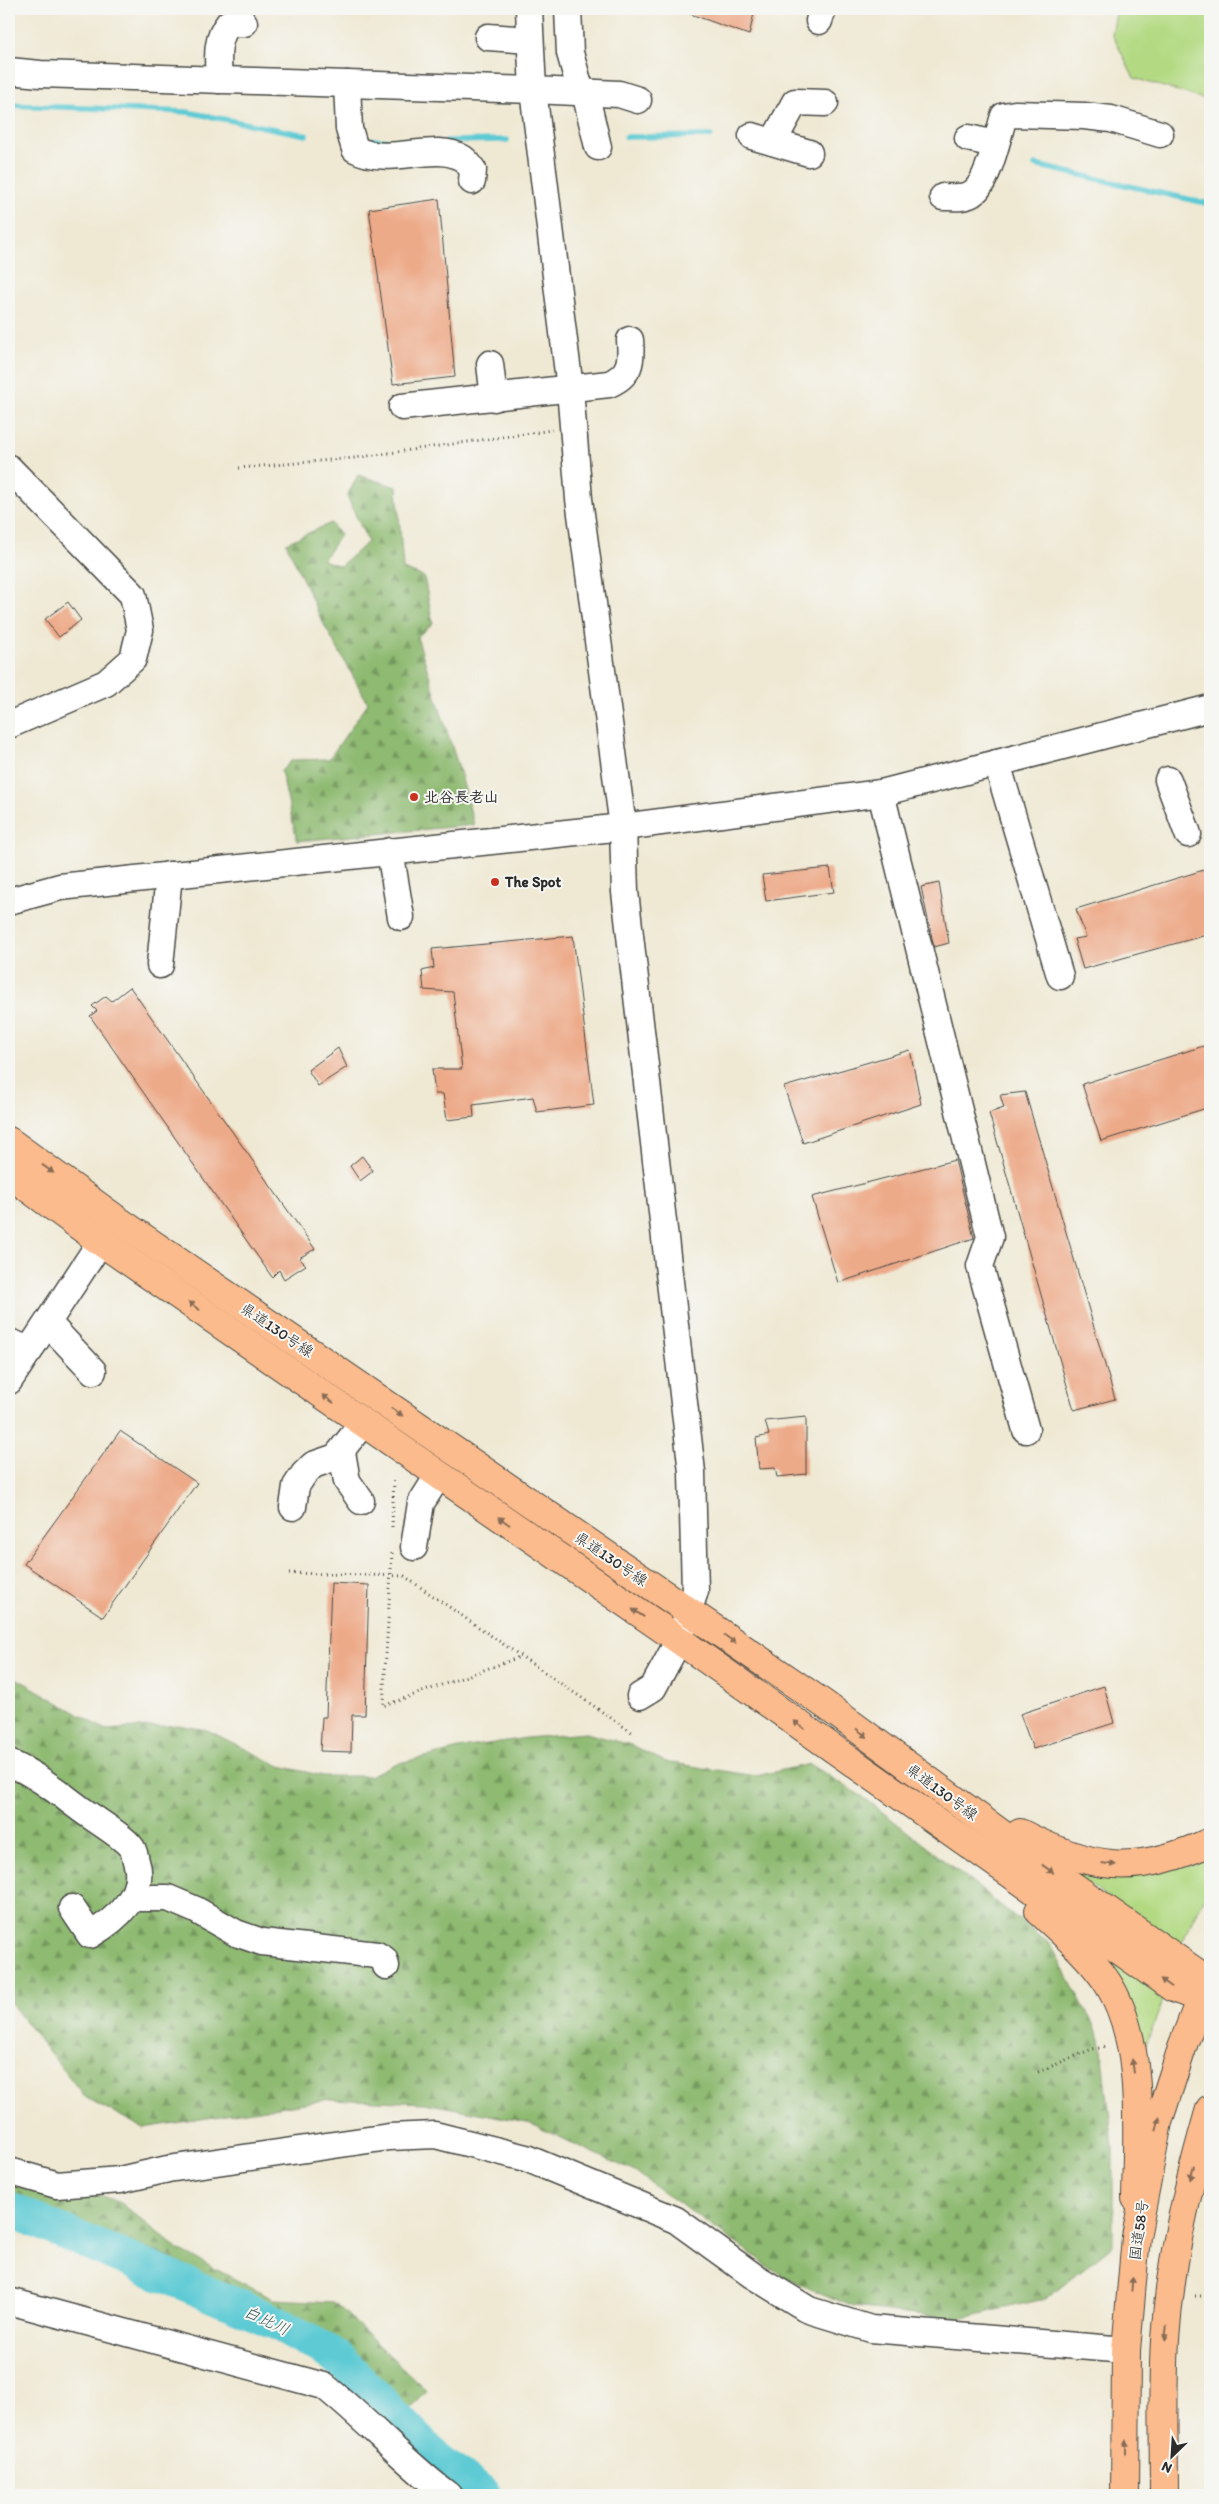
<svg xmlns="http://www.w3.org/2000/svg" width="1219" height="2504" font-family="Itim,'Klee One',sans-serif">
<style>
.grass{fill:#b3da83;stroke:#6f8257}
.forest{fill:url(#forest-firs);stroke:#5c724e}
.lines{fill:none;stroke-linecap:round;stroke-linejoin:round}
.stream{stroke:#5dcad4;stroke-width:5.5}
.river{stroke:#5dcad4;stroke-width:35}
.building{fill:#edaa89}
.minor-casing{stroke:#484844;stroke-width:29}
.major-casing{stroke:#484844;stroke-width:30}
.highway-casing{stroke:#484844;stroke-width:30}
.path{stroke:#484844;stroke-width:3;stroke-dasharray:1 4;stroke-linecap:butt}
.minor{stroke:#fff;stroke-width:26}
.major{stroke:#fbbb8c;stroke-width:28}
.highway{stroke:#fbbb8c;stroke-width:28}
.oneway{fill:#896c57}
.poi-dot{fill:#c8321e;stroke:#f6f6f2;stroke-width:2}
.labels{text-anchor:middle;stroke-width:4;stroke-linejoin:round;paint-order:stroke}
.poi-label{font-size:15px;font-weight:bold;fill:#2b2b2b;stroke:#f6f6f2;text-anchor:start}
.street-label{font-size:15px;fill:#2b2b2b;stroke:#f6f6f2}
.water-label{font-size:16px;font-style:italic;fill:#3a5b5e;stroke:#f6f6f2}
</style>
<defs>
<pattern id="forest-firs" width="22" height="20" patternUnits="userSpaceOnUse" patternTransform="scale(1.25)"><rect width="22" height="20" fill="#8eba71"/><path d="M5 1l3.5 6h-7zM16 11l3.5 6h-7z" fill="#74975d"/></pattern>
</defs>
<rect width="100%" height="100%" fill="#f6f6f2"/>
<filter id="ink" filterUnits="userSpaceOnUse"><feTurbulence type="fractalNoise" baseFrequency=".02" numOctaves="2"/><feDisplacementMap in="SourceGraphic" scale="10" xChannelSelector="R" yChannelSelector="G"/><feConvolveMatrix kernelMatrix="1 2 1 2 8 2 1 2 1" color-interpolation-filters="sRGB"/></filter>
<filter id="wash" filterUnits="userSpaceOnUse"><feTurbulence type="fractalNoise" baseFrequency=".0096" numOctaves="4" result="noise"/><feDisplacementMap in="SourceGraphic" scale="20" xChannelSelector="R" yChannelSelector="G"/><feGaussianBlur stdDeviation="1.12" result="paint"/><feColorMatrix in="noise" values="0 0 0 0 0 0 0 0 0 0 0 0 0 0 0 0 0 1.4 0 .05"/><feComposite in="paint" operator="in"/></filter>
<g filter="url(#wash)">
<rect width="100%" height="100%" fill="#efe9d4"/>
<g class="grass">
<polygon points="1117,9 1210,9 1210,101 1134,78 1112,34"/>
<polygon points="1210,1855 1210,1888 1194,1917 1180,1947 1062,1866"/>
<polygon points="1095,1951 1106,1956 1164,1998 1142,2055"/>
</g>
<g class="forest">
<polygon points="358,475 397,487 403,569 424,577 433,623 417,637 461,775 474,825 297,841 281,771 292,760 329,759 368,703 321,619 286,543 331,523 340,535 323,560 340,566 368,542 347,496"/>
<polygon points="9,1674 106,1730 178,1725 207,1730 280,1766 323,1776 369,1776 395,1764 468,1747 526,1738 586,1733 631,1745 665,1762 756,1776 810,1764 866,1799 1051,1945 1101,2039 1113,2146 1113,2245 1047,2298 959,2319 854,2307 787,2279 635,2172 527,2122 425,2103 330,2099 143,2128 85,2097 9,2001"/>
<polygon points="9,2162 121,2203 179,2250 273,2299 334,2302 427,2391 411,2409 293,2317 163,2255 9,2197"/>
</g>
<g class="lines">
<g class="stream">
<polyline points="9,105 187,112 306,135"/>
<polyline points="626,137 711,136"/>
<polyline points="373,140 411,142"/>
<polyline points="447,141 507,140"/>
<polyline points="1035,165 1210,204"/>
</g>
<polyline class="river" points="9,2209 275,2322 337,2357 436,2458 484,2495"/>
</g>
<g id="blocks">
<g class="building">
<polygon points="682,9 755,9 749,35 682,11"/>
<polygon points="439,199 455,377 393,384 369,209"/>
<polygon points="68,602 81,620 59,637 45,619"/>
<polygon points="830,868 834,892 766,901 762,875"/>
<polygon points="1207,869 1210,884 1210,934 1083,969 1074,939 1086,937 1076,909"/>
<polygon points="939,883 949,943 934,947 921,887"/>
<polygon points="573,936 594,1105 537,1112 533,1097 473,1105 474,1117 447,1120 443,1094 435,1094 432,1069 462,1069 453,992 424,990 422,971 434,968 432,949"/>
<polygon points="130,987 315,1249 299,1258 306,1265 284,1279 279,1270 272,1277 90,1016 97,1011 92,1006 106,996 112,1001"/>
<polygon points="1210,1044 1210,1107 1101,1141 1082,1084"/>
<polygon points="338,1048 347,1067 318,1086 308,1070"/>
<polygon points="910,1050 921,1104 803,1143 784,1087"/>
<polygon points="1025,1092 1115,1399 1074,1410 989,1113 1004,1108 1000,1095"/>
<polygon points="362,1156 373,1171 360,1181 350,1166"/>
<polygon points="955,1160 974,1238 838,1283 812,1197"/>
<polygon points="806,1417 806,1474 777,1477 775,1468 759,1469 756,1438 769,1435 765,1421"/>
<polygon points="120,1431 197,1483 103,1617 24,1564"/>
<polygon points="331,1583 369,1585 365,1715 352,1715 351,1752 320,1751 322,1717 326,1717"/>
<polygon points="1104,1686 1114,1723 1033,1749 1020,1714"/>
</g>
</g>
</g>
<g filter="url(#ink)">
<use href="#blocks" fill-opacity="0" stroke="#484844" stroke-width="1"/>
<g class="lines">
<g class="minor-casing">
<g id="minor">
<polyline points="529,9 533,90 570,389 579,499 623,827 625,892 692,1472 695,1591 679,1640 653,1688 640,1696"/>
<polyline points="568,9 570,53 581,92"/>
<polyline points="819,21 823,9"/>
<polyline points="488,37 530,40"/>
<polyline points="9,71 40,74 533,90 619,94 638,100"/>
<path d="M 219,80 C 218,59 215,40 229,23 L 244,23"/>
<path d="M 347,84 L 349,129 L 355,149 C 389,167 435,141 462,158 C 466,160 470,166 473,170 L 472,181"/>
<polyline points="585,92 598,147"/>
<polyline points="752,136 809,153"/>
<polyline points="968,138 995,144"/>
<polyline points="773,142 795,102 825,103"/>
<path d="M 943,197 C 953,197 966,199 974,192 C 989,180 998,135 1004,116 L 1015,114 L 1084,116 L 1111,119 L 1160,134"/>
<polyline points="490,364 494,398"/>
<path d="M 402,407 L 609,384 C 630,375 632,362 630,340"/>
<polyline points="9,468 133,595 140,630 133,659 106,683 9,725"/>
<polyline points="997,763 1060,976"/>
<polyline points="1168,780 1188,834"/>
<polyline points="881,793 990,1237 980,1266 1026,1430"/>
<polyline points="390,851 401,917"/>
<polyline points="9,901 60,887 623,827 881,793 1210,708"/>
<polyline points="160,965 169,875"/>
<polyline points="49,1324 93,1371"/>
<polyline points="9,1342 30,1350"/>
<polyline points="9,1381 113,1223"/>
<polyline points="342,1452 347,1481 361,1501"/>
<polyline points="293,1507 296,1486 304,1474 313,1465 336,1457 363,1423"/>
<polyline points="414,1547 421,1503 438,1476"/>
<path d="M 9,1763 C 36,1774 59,1793 82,1810 C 94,1819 124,1837 131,1847 C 134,1850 135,1857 136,1861 C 147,1894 116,1920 90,1935 L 72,1908"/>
<polyline points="132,1898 168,1898 196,1910 236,1933 262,1942 377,1955 384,1959 386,1966"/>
<polyline points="9,2171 57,2185 120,2180 168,2169 389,2137 435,2135 526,2158 676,2220 752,2275 809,2310 871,2329 1126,2350"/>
<path d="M 9,2301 L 324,2386 C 367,2420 404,2462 448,2495"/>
</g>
</g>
<g class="major-casing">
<g id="major">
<polyline points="9,1141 116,1219 824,1704 1063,1879 1210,1982"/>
<polyline points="9,1174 101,1242 679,1640 1173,1988 1210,2002"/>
<path d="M 1020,1833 C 1091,1870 1136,1876 1210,1842"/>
<path d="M 1039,1911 C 1063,1933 1089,1955 1107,1982 C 1145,2040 1137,2132 1136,2198"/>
</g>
</g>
<g class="highway-casing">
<g id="highway">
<polyline points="1125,2495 1126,2350 1136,2237 1158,2122 1184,2042 1210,1974"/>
<path d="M 1164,2495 C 1164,2444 1162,2391 1165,2340 C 1170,2261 1188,2185 1210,2109"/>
</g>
</g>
<g class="path">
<polyline points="239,468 354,458 552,430"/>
<polyline points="392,1527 394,1478"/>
<polyline points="392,1553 383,1706 520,1657"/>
<polyline points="289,1573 404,1576 633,1733"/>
<polyline points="1038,2072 1092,2049 1107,2047"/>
<polyline points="1195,2296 1210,2296"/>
</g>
<use href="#minor" class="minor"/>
<use href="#major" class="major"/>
<use href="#highway" class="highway"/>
</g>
<defs><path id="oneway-solid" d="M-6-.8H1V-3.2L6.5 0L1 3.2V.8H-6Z" transform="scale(1.25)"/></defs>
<g class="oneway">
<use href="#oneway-solid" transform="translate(48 1169) rotate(36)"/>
<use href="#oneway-solid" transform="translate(194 1306) rotate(-145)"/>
<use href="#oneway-solid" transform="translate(328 1399) rotate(-145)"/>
<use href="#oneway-solid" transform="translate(397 1412) rotate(34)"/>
<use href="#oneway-solid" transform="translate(504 1521) rotate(-145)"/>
<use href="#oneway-solid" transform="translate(638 1613) rotate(-146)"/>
<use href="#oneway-solid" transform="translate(730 1639) rotate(35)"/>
<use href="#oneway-solid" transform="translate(799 1725) rotate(-145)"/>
<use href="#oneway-solid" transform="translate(862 1733) rotate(37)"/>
<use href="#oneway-solid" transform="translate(1109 1864) rotate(7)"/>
<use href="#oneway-solid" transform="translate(1048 1869) rotate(36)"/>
<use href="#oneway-solid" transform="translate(1166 1983) rotate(-145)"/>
<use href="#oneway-solid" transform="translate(1133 2066) rotate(-98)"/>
<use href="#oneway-solid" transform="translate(1158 2124) rotate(-77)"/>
<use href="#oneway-solid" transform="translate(1192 2173) rotate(106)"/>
<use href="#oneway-solid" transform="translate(1132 2284) rotate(-85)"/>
<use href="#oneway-solid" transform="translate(1166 2333) rotate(96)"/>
<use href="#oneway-solid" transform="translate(1126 2447) rotate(-90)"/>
</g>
</g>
<g class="poi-dot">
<circle cx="414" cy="797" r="5"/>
<circle cx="495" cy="882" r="5"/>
</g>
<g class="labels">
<g class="poi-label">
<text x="424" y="802">北谷長老山</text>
<text x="505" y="887">The Spot</text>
</g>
<g class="street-label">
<text transform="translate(277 1330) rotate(34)" y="5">県道130号線</text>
<text transform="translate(611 1559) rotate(34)" y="5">県道130号線</text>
<text transform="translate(942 1792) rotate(36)" y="5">県道130号線</text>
<text transform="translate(1139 2230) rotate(-82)" y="5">国道58号</text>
</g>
<g class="water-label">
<text transform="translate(267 2320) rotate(25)" y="6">白比川</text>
</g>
</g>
<rect width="1219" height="2504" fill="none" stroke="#f6f6f2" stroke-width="30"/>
<g transform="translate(1172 2456) rotate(205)" stroke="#f6f6f2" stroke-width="4" paint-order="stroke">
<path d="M0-4L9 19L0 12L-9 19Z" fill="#2b2b2b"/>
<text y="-8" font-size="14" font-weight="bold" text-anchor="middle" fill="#2b2b2b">N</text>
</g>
</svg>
